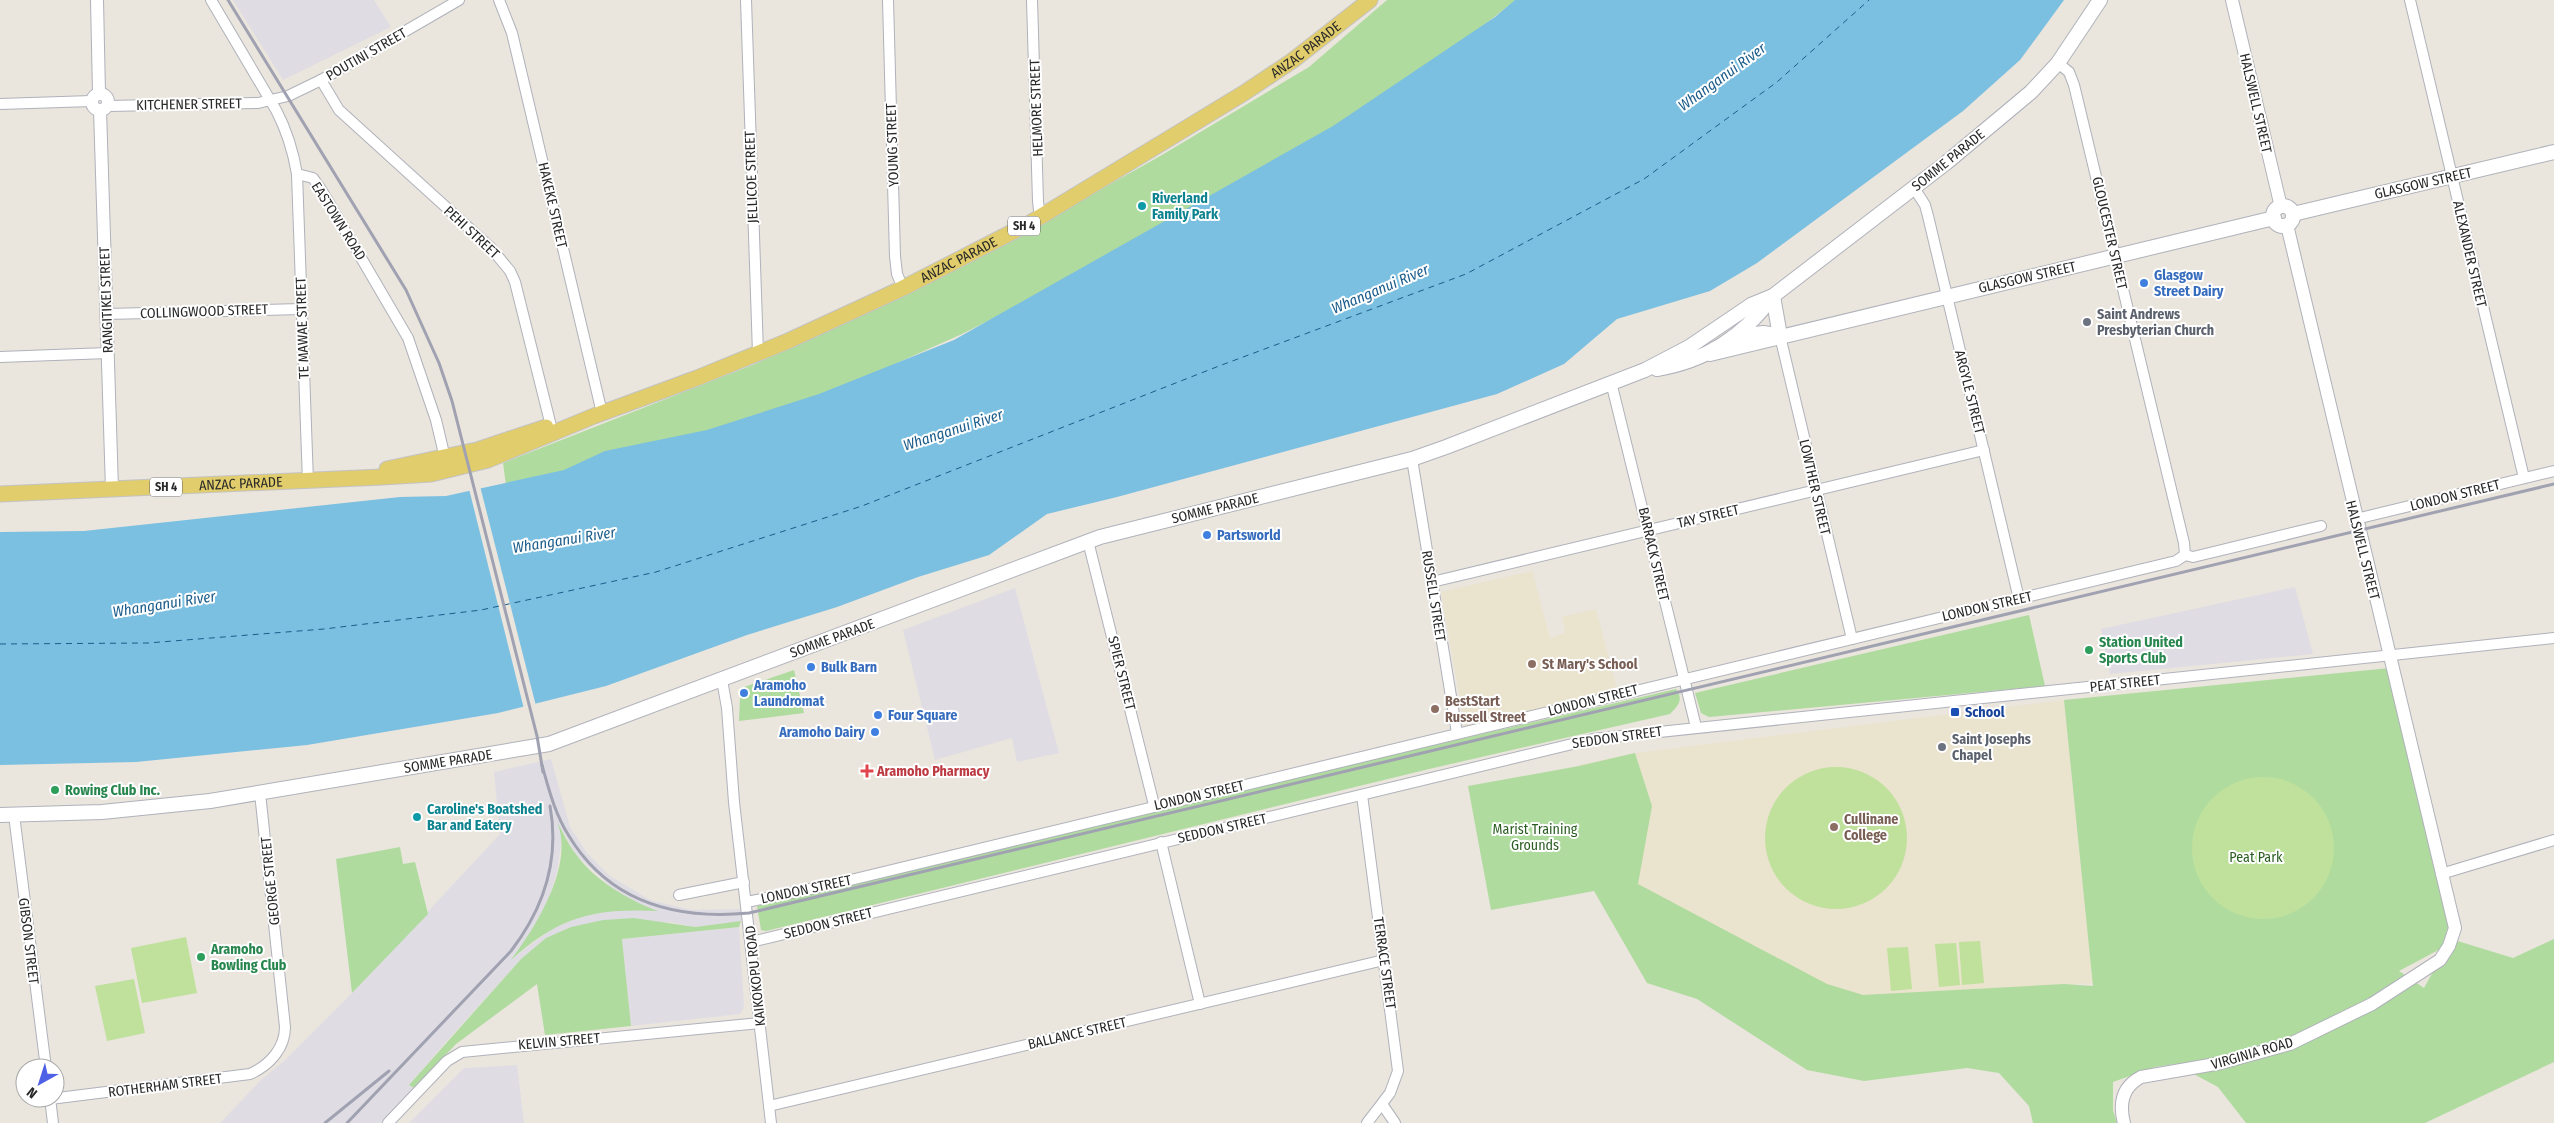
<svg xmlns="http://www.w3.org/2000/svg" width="2554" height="1123" font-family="'Fira Sans Condensed',sans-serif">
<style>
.industrial{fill:#dfdde3;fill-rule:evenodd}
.education{fill:#eae3ce}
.green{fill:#afdb9f}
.pitch{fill:#bfe19c}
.water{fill:#7bbfe1}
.pier{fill:#eae5dd}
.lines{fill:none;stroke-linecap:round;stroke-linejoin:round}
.ferry{stroke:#1c5d8b;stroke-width:1;stroke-dasharray:6 5;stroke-linecap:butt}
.minor-casing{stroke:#b0b2bb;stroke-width:12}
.tertiary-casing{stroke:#b0b2bb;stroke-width:14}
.secondary-casing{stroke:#b0b2bb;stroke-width:16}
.primary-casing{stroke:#c3c3c3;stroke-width:17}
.minor{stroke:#fff;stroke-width:10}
.tertiary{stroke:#fff;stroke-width:12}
.secondary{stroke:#fff;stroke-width:14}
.primary{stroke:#e1cd6b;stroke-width:15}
.rail{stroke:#a0a1b1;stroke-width:3}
.culture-dot{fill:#0f9aa8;stroke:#fff;stroke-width:2}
.shop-dot{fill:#3f7fe0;stroke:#fff;stroke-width:2}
.worship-dot{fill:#6b7280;stroke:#fff;stroke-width:2}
.leisure-dot{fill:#2e9e5b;stroke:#fff;stroke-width:2}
.education-dot{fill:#8d6e63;stroke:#fff;stroke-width:2}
.transit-dot{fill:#1a4fb4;stroke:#fff;stroke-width:2}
.health-dot{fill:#e0444e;stroke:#fff;stroke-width:2}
.labels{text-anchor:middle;stroke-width:4;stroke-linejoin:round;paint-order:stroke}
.shield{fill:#fff;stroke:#696969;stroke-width:1}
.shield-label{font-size:12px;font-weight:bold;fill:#292929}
.street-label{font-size:14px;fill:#292929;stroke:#fff}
.culture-label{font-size:14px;font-weight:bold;fill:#0d838f;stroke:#fff;text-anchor:start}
.shop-label{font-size:14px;font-weight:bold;fill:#366cbe;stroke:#fff;text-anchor:start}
.worship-label{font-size:14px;font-weight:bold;fill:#5b616d;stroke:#fff;text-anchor:start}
.leisure-label{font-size:14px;font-weight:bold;fill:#27864d;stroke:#fff;text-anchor:start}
.education-label{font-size:14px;font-weight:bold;fill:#785e54;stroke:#fff;text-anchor:start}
.transit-label{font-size:14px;font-weight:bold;fill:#164399;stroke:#fff;text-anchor:start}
.health-label{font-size:14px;font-weight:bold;fill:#be3a42;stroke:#fff;text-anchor:start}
.park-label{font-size:14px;fill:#2a5e21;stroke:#fff}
.water-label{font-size:15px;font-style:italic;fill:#1c5d8b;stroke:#fff}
</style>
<rect width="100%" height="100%" fill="#eae5dd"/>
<g class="industrial">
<polygon points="233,0 374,0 391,27 283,80"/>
<polygon points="2295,587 2313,654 2110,674 2101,629"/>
<polygon points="1015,588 1059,753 1017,762 1012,738 935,760 903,630"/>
<path d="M 551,759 L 570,827 L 587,853 L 610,876 L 650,900 L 692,910 L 740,909 L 741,921 L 695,927 L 669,922 L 546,938 L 521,959 L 446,1042 L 409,1085 L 414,1088 L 381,1123 L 220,1123 L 262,1079 L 283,1062 L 352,993 L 500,834 L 494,772 ZM 561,828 L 575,854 L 610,886 L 631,901 L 656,910 L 622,909 L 585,915 L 555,927 L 514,957 L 534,930 L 548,901 L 557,872 L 561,844 Z"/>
<polygon points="739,927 744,1007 740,1014 631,1026 622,939"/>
<polygon points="517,1065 524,1123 409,1123 464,1068"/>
</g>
<g class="education">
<polygon points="1532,571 1550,638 1565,633 1562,617 1596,609 1617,689 1465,726 1441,592"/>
<polygon points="2064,700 2093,983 1852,999 1602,889 1579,765 1635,753"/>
</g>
<g class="green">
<polygon points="1387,0 1516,0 1417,77 1118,256 962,334 794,409 642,453 506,485 503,463 755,364 968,264 1162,155 1309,67"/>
<polygon points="2029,615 2045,686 1709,717 1701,713 1695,693"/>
<polygon points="2390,668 2450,920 2444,947 2399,971 2424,988 2451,939 2513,958 2554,939 2554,1062 2425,1123 2246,1123 2218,1087 2175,1064 2155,1067 2113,1082 2113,1110 2117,1123 2033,1123 2029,1106 1999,1073 1967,1068 1864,1081 1807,1070 1697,999 1647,983 1594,891 1491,910 1468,786 1579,766 1635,753 1652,806 1638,884 1827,984 1863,995 2064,984 2093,986 2064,700"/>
<polygon points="794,670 804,713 739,721 740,697 744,687"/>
<path d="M 1676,689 C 1684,700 1678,706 1670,714 L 1429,769 L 766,931 L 761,930 L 757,906 L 1279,781 Z"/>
<path d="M 557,822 C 563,832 568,844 575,853 C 594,880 628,900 658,911 C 594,908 560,916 511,960 C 536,927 575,864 557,822 Z"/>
<polygon points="400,847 403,864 415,862 428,914 352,993 336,859"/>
<polygon points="634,918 695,927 741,921 739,927 622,939 631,1026 545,1035 537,984 456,1044 414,1088 409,1085 521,959 546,938 571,927 603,920"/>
</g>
<g class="pitch">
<circle cx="1836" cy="838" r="71"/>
<circle cx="2263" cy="848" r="71"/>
<polygon points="186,937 197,993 142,1003 131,948"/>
<polygon points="1980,941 1984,983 1962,985 1959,942"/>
<polygon points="1956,943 1960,985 1939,987 1935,944"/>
<polygon points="1908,947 1912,989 1891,991 1887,948"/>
<polygon points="134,979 145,1033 107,1041 95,986"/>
</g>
<polygon class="water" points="1515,0 2064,0 2020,60 1963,111 1757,263 1710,291 1617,319 1564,364 1497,394 1117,497 1047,514 989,555 918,577 837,607 747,635 606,686 498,713 307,745 136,762 0,765 0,532 84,531 400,497 446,496 564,470 605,451 707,430 819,394 954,340 1333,126 1495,17"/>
<polygon class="pier" points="480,486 536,706 524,709 469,489"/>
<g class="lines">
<polyline class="ferry" points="0,644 148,643 324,629 481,610 656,572 862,506 1219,366 1466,274 1644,179 1777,82 1869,0"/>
<g class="minor-casing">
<g id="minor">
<path d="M 211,0 L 276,110 C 287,131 293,150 297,174 L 308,482"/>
<polyline points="499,0 512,33 602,413"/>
<polyline points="746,0 758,353"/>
<polyline points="888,0 895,256 897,274 903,288"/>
<polyline points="1032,0 1038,201 1039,210 1043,216"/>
<polyline points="2410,0 2524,478"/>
<polyline points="2058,63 2069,72 2074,85 2184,543 2185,555"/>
<polyline points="321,80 339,110 491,248 510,271 515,282 551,426"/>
<polyline points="0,104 92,101"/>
<polyline points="108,106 258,103 288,96 321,80 459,0"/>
<polyline points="297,174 313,178 322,191 408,338 436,420 445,458"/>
<polyline points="1914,188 1925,205 1928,216 2019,599"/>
<polyline points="107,314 301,309"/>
<polyline points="1780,336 1852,639"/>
<polyline points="0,357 108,353"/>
<polyline points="1611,382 1696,727"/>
<polyline points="1412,459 1457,733"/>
<polyline points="2356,519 2554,471"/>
<polyline points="1088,541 1154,805"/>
<polyline points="2185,555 2193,557 2321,526"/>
<polyline points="1432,582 1984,450"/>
<polyline points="722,680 727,708 734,802 771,1123"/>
<polyline points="1362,795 1398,1071 1390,1093 1367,1123"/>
<polyline points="14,815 46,1068"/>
<polyline points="1161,842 1200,1004"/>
<polyline points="2441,874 2554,840"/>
<polyline points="679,895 744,882"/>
<polyline points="747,902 834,884 2176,561 2185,555"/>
<polyline points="751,942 1593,739 2554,638"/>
<polyline points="50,1098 53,1123"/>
<path d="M 50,1099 L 250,1074 C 270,1065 285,1048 285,1027 L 260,793"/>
<polyline points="1382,1104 1395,1123"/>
<polyline points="769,1106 1384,960"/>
<polyline points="388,1123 447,1061 462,1052 760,1023"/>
</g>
</g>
<g class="tertiary-casing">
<g id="tertiary">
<polyline points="97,0 99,93"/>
<polyline points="2232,0 2281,207"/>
<circle cx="100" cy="102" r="8"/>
<polyline points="100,110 112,489"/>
<path d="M 2124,1123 C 2119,1104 2122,1087 2141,1077 L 2221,1063 L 2290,1044 L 2372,1004 L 2440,960 L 2449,946 L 2455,928 L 2287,225"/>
</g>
</g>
<g class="secondary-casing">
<g id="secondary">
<circle cx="2283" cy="216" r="10"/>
<polyline points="2293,214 2554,152"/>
<polyline points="1773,296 1780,336"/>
<polyline points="1733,337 1763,333 1777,335"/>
<polyline points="1710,354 2274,218"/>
<path d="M 1657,369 C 1706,361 1743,337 1772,297"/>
<polyline points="0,815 102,812 210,801 549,744 1100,537 1412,459 1446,447 1645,370 1689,347 1751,305 1773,296 1946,163 2031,92 2058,63 2100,0"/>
</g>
</g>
<g class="primary-casing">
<g id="primary">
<polyline points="387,469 477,450 546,427"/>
<path id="s1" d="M 0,494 L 382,477 L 431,474 L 488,460 L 594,416 L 697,378 L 788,341 L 903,288 L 1030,223 L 1244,93 L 1292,61 L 1370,0"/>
</g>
</g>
<use href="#minor" class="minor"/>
<use href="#tertiary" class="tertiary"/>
<use href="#secondary" class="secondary"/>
<use href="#primary" class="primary"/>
<g class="rail">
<polyline points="228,0 406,290 439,363 452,401 537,736 543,772"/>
<path d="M 542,765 C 549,790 555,814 569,836 C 609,902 676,920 749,913 L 2554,484"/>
<polyline points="325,1123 389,1071"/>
<path d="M 347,1123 L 511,951 C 544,908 560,861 550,806"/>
</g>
</g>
<g class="culture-dot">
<circle cx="1142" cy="206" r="5"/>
<circle cx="417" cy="817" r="5"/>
</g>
<g class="shop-dot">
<circle cx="2144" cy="283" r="5"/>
<circle cx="1207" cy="535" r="5"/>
<circle cx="811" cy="667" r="5"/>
<circle cx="744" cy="693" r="5"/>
<circle cx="878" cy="715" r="5"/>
<circle cx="875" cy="732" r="5"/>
</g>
<g class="worship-dot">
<circle cx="2087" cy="322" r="5"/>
<circle cx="1942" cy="747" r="5"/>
</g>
<g class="leisure-dot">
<circle cx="2089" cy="650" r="5"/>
<circle cx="55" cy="790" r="5"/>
<circle cx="201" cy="957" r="5"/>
</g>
<g class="education-dot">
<circle cx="1532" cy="664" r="5"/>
<circle cx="1435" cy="709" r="5"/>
<circle cx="1834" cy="827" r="5"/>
</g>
<rect class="transit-dot" x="1950" y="707" width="10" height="10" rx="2.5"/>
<path class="health-dot" d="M864.5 763.5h5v5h5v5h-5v5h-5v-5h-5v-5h5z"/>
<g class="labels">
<g class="shield">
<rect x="1008" y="216.5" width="32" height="19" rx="4"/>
<rect x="150" y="477.5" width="32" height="19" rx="4"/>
</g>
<g class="shield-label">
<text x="1024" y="230">SH 4</text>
<text x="166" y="491">SH 4</text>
</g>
<g class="street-label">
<text dy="5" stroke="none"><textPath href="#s1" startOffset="1408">ANZAC PARADE</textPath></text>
<text transform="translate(366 54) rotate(-30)" y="5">POUTINI STREET</text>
<text transform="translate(2256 103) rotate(77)" y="5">HALSWELL STREET</text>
<text transform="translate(189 104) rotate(-1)" y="5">KITCHENER STREET</text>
<text transform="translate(1036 108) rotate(-92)" y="5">HELMORE STREET</text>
<text transform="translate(892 145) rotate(-92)" y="5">YOUNG STREET</text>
<text transform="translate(1948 160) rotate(-39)" y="5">SOMME PARADE</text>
<text transform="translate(751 177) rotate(-92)" y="5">JELLICOE STREET</text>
<text transform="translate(2423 183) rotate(-13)" y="5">GLASGOW STREET</text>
<text transform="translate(553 205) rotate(77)" y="5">HAKEKE STREET</text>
<text transform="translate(339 221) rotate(58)" y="5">EASTOWN ROAD</text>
<text transform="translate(472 232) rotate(43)" y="5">PEHI STREET</text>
<text transform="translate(2110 233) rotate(77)" y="5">GLOUCESTER STREET</text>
<text transform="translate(2470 254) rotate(77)" y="5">ALEXANDER STREET</text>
<text dy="5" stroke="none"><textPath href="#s1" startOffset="1002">ANZAC PARADE</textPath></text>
<text transform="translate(2027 277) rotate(-13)" y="5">GLASGOW STREET</text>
<text transform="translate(106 300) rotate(-92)" y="5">RANGITIKEI STREET</text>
<text transform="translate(204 311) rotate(-2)" y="5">COLLINGWOOD STREET</text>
<text transform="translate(302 328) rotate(-92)" y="5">TE MAWAE STREET</text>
<text transform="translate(1970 392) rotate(76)" y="5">ARGYLE STREET</text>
<text dy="5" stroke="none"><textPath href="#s1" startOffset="241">ANZAC PARADE</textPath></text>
<text transform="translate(1815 487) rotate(77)" y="5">LOWTHER STREET</text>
<text transform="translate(2455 495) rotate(-14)" y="5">LONDON STREET</text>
<text transform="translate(1215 508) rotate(-14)" y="5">SOMME PARADE</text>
<text transform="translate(1708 516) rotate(-13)" y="5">TAY STREET</text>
<text transform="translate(2363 550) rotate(76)" y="5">HALSWELL STREET</text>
<text transform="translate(1654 554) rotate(77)" y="5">BARRACK STREET</text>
<text transform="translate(1434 596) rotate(81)" y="5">RUSSELL STREET</text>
<text transform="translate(1987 606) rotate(-13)" y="5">LONDON STREET</text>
<text transform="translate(832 638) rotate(-20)" y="5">SOMME PARADE</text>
<text transform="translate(1122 673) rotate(76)" y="5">SPIER STREET</text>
<text transform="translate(2125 683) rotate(-6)" y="5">PEAT STREET</text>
<text transform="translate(1593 700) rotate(-14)" y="5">LONDON STREET</text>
<text transform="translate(1617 737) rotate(-8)" y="5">SEDDON STREET</text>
<text transform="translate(448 761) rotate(-9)" y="5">SOMME PARADE</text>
<text transform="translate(1199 795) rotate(-13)" y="5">LONDON STREET</text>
<text transform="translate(1222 828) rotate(-13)" y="5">SEDDON STREET</text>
<text transform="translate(270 881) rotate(-96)" y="5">GEORGE STREET</text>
<text transform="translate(806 889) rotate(-12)" y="5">LONDON STREET</text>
<text transform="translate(828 923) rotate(-14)" y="5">SEDDON STREET</text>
<text transform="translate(29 941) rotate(83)" y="5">GIBSON STREET</text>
<text transform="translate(1385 963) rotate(82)" y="5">TERRACE STREET</text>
<text transform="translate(755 976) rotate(-96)" y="5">KAIKOKOPU ROAD</text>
<text transform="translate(1077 1033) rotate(-13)" y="5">BALLANCE STREET</text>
<text transform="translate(559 1041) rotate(-5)" y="5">KELVIN STREET</text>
<text transform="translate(2252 1053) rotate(-16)" y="5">VIRGINIA ROAD</text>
<text transform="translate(165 1085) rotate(-7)" y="5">ROTHERHAM STREET</text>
</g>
<g class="culture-label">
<text x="1152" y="203">Riverland<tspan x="1152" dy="16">Family Park</tspan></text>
<text x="427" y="814">Caroline's Boatshed<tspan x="427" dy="16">Bar and Eatery</tspan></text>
</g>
<g class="shop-label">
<text x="2154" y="280">Glasgow<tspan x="2154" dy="16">Street Dairy</tspan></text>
<text x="1217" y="540">Partsworld</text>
<text x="821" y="672">Bulk Barn</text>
<text x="754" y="690">Aramoho<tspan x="754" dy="16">Laundromat</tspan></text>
<text x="888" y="720">Four Square</text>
<text x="865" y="737" text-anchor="end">Aramoho Dairy</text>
</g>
<g class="worship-label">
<text x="2097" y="319">Saint Andrews<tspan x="2097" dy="16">Presbyterian Church</tspan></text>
<text x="1952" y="744">Saint Josephs<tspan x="1952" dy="16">Chapel</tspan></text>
</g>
<g class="leisure-label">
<text x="2099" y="647">Station United<tspan x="2099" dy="16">Sports Club</tspan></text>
<text x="65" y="795">Rowing Club Inc.</text>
<text x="211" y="954">Aramoho<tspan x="211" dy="16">Bowling Club</tspan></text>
</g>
<g class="education-label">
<text x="1542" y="669">St Mary's School</text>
<text x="1445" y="706">BestStart<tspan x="1445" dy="16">Russell Street</tspan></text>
<text x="1844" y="824">Cullinane<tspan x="1844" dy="16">College</tspan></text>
</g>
<g class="transit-label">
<text x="1965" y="717">School</text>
</g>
<g class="health-label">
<text x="877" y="776">Aramoho Pharmacy</text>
</g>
<g class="park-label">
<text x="1535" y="834">Marist Training<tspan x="1535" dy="16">Grounds</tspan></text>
<text x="2256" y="862">Peat Park</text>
</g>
<g class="water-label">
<text transform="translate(1722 77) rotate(-36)" y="5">Whanganui River</text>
<text transform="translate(1380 289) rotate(-23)" y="5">Whanganui River</text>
<text transform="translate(953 430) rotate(-18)" y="5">Whanganui River</text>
<text transform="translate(564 540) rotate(-9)" y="5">Whanganui River</text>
<text transform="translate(164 604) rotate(-9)" y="5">Whanganui River</text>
</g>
</g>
<g transform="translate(40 1083) rotate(219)"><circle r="24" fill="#ffffff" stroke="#a9a9a9"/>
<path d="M0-4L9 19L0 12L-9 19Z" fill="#4e60e6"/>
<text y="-8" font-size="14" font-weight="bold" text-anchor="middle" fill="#292929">N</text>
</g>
</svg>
